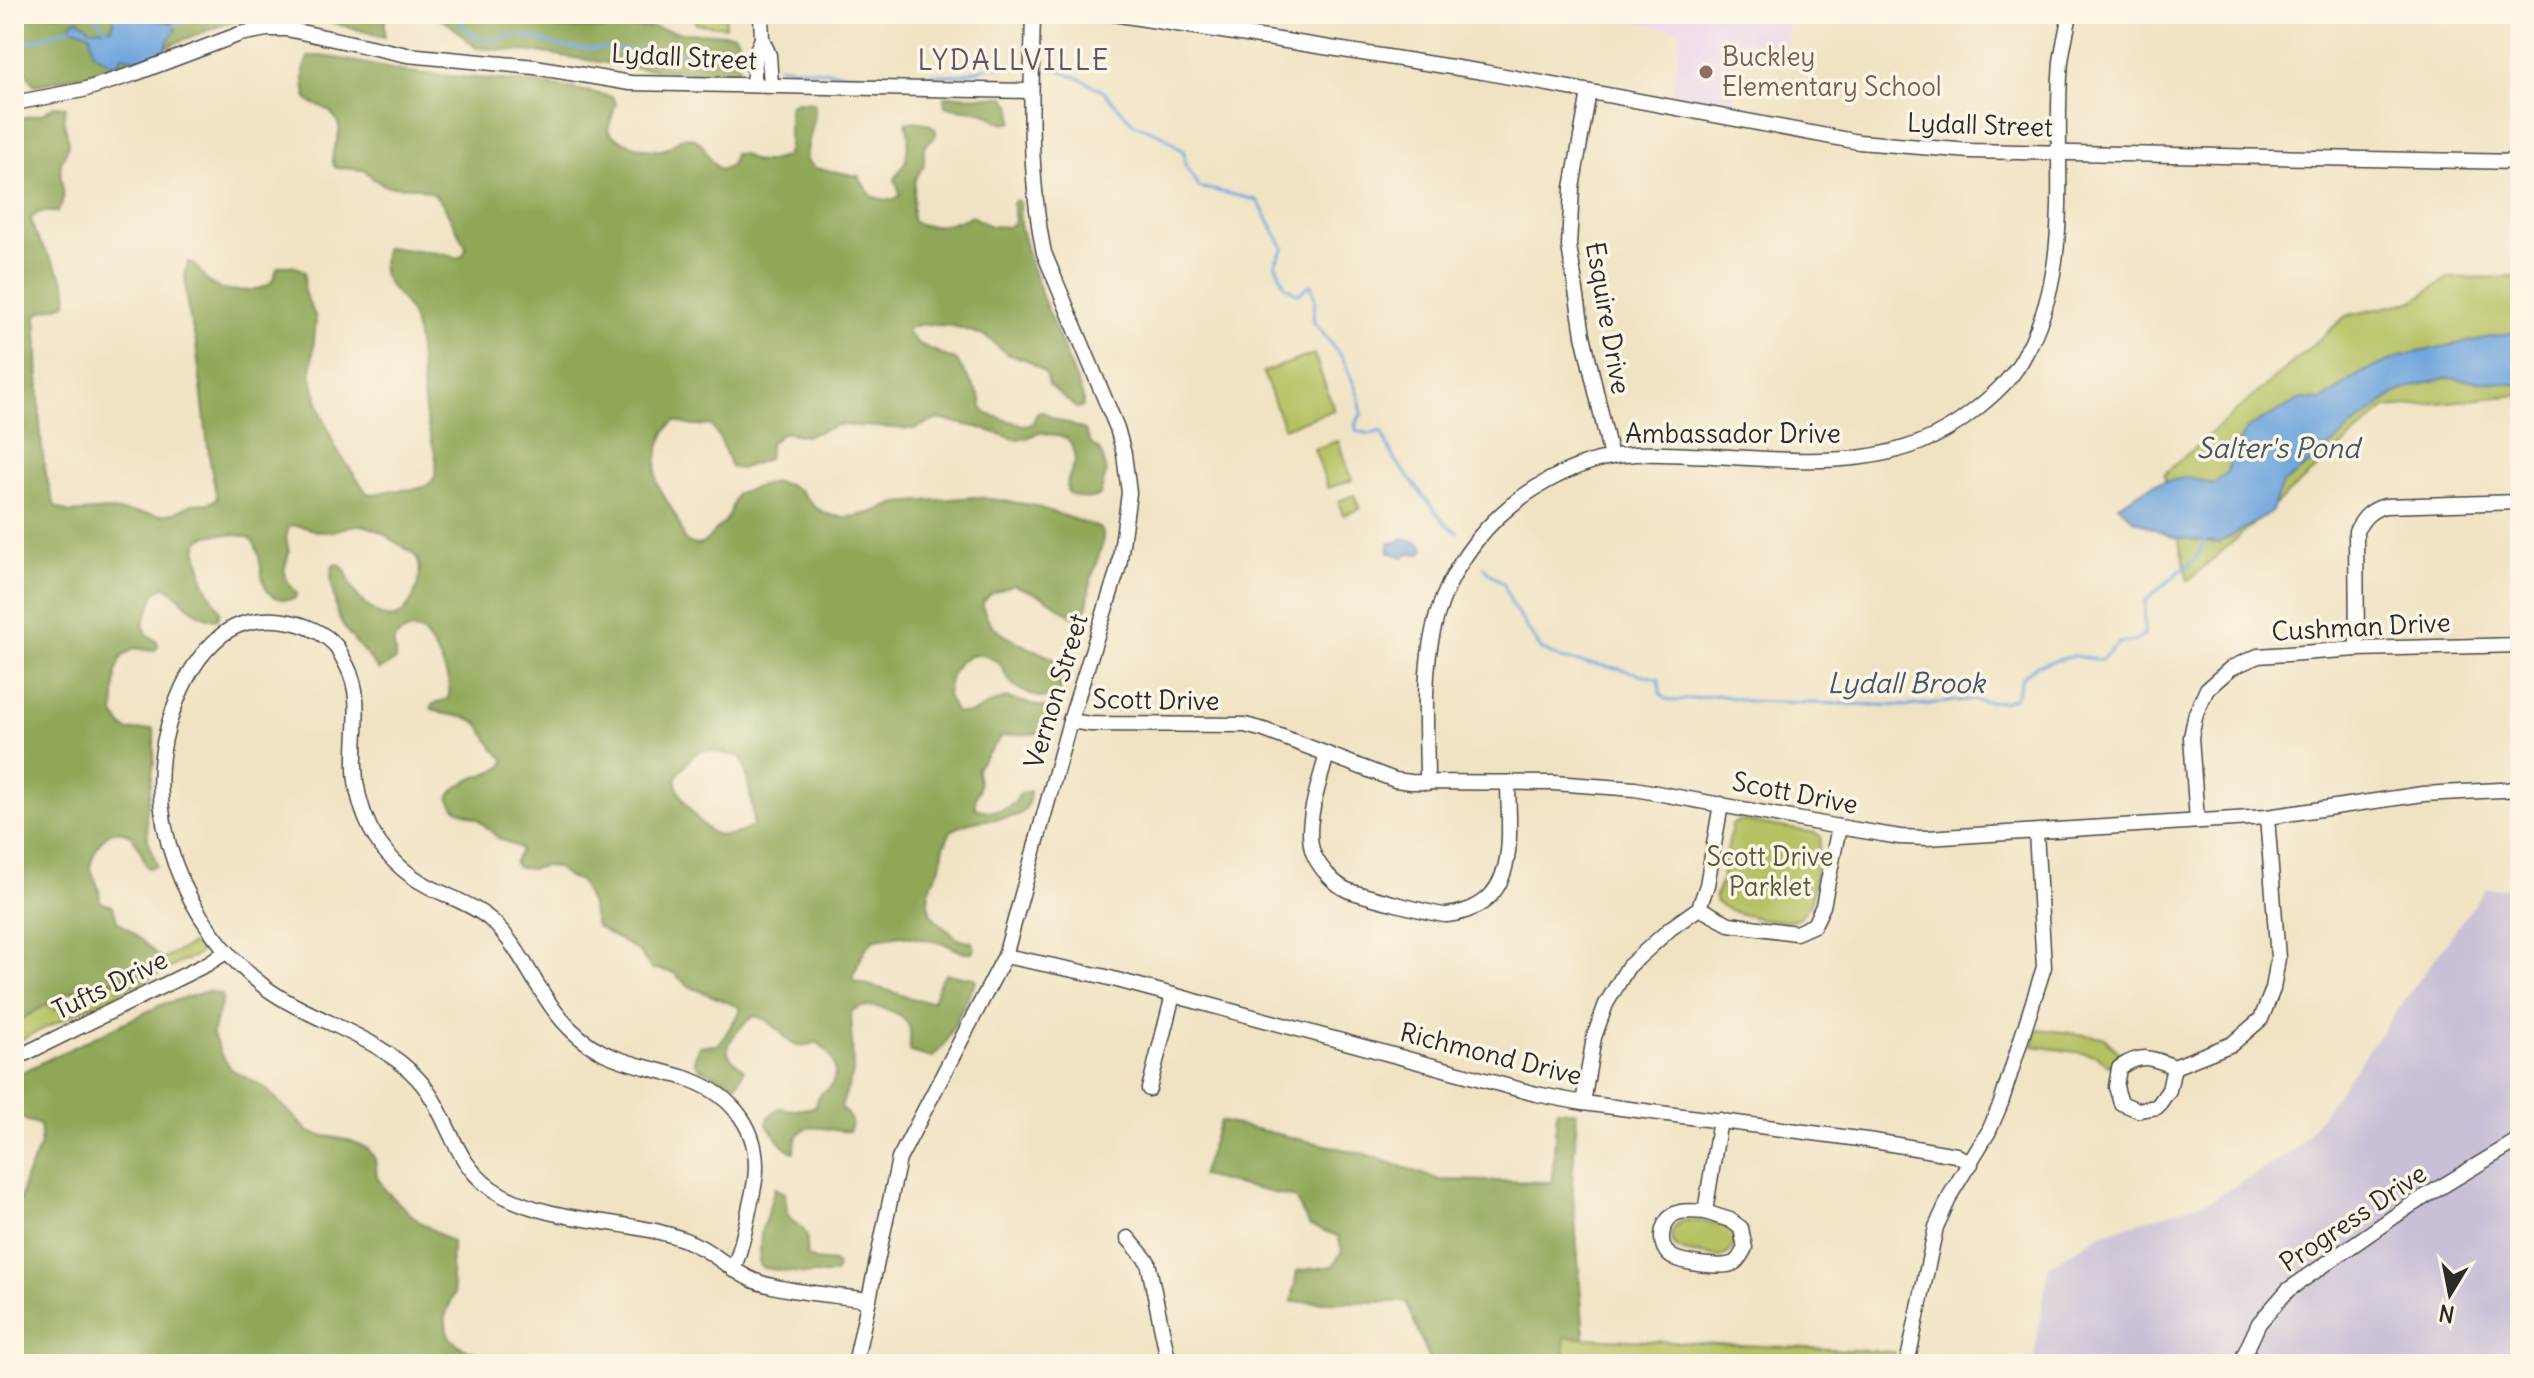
<svg xmlns="http://www.w3.org/2000/svg" width="2534" height="1378" font-family="Delius,sans-serif">
<style>
.built{fill:#e9d2ee}
.industrial{fill:#c9bfd7}
.green{fill:#b5c162;stroke:#707646;stroke-width:2}
.forest{fill:#90a758;stroke:#5e6942;stroke-width:2;fill-rule:evenodd}
.water{fill:#6fa6de;stroke:#4d6884;stroke-width:2}
.lines{fill:none;stroke-linecap:round;stroke-linejoin:round}
.stream{stroke:#6fa6de;stroke-width:3}
.minor-casing{stroke:#494742;stroke-width:17}
.minor{stroke:#fff;stroke-width:14}
.education-dot{fill:#8d6e63;stroke:#fcf5e5;stroke-width:3}
.labels{text-anchor:middle;stroke-width:7;stroke-linejoin:round;paint-order:stroke}
.street-label{font-size:26px;fill:#2b2b2b;stroke:#fcf5e5}
.education-label{font-size:26px;fill:#785e54;stroke:#fcf5e5;text-anchor:start}
.park-label{font-size:26px;fill:#54583c;stroke:#fcf5e5}
.neighbourhood-label{font-size:28px;letter-spacing:2px;fill:#5f5567;stroke:#fcf5e5}
.water-label{font-size:28px;font-style:italic;fill:#43566a;stroke:#fcf5e5}
</style>
<rect width="100%" height="100%" fill="#fcf5e5"/>
<filter id="ink" filterUnits="userSpaceOnUse"><feTurbulence type="fractalNoise" baseFrequency=".0125" numOctaves="2"/><feDisplacementMap in="SourceGraphic" scale="16" xChannelSelector="R" yChannelSelector="G"/><feConvolveMatrix kernelMatrix="1 2 1 2 8 2 1 2 1" color-interpolation-filters="sRGB"/></filter>
<filter id="wash" filterUnits="userSpaceOnUse"><feTurbulence type="fractalNoise" baseFrequency=".006" numOctaves="4" result="noise"/><feDisplacementMap in="SourceGraphic" scale="32" xChannelSelector="R" yChannelSelector="G"/><feGaussianBlur stdDeviation="1.8" result="paint"/><feColorMatrix in="noise" values="0 0 0 0 0 0 0 0 0 0 0 0 0 0 0 0 0 1.4 0 .05"/><feComposite in="paint" operator="in"/></filter>
<g filter="url(#wash)">
<rect width="100%" height="100%" fill="#f0e3c3"/>
<polygon class="built" points="1589,14 1790,14 1785,49 1741,41 1733,105 1672,94 1681,30"/>
<polygon class="industrial" points="2520,886 2520,1364 2033,1364 2049,1266 2103,1233 2211,1200 2297,1149 2485,889"/>
<g class="green">
<polygon points="696,14 726,14 725,27 696,24"/>
<polygon points="2520,277 2520,395 2386,408 2188,581 2164,474 2346,316 2413,301 2448,278"/>
<polygon points="1314,354 1334,410 1284,428 1263,372"/>
<polygon points="1338,441 1352,480 1328,488 1314,449"/>
<polygon points="1354,495 1360,509 1343,515 1338,501"/>
<path d="M 1740,820 L 1816,833 L 1821,837 L 1811,903 L 1800,917 C 1780,926 1733,915 1716,902 L 1715,896 L 1722,879 L 1732,825 Z"/>
<polygon points="199,941 201,950 197,955 14,1043 14,985 55,1010"/>
<polygon points="2038,1029 2103,1037 2120,1053 2109,1066 2096,1055 2033,1046"/>
<polygon points="1557,1110 1577,1112 1572,1182 1584,1338 1895,1352 1892,1364 1431,1364 1406,1302 1440,1180 1552,1182"/>
<path d="M 1686,1220 C 1698,1222 1720,1221 1729,1229 C 1740,1238 1733,1256 1719,1257 C 1718,1257 1708,1255 1707,1255 C 1699,1253 1689,1253 1682,1250 C 1664,1243 1671,1223 1686,1220 Z"/>
</g>
<g class="forest">
<path d="M 14,14 L 385,14 L 385,37 C 350,28 312,14 276,15 C 227,16 175,46 129,61 C 98,72 66,80 34,85 L 21,64 L 14,65 Z"/>
<polygon points="434,14 527,14 560,28 615,29 652,27 683,33 734,34 740,43 738,70 731,73 701,73 638,68 543,53 476,48 452,26"/>
<path d="M 309,56 C 343,55 382,70 417,73 C 483,79 548,81 612,97 L 616,103 L 608,130 C 614,141 652,154 665,149 C 676,145 679,134 693,138 C 708,144 705,161 721,170 L 731,165 L 734,154 C 744,153 744,156 752,160 C 762,165 775,160 785,156 L 789,150 L 789,106 L 796,102 L 814,103 C 819,119 804,143 807,161 L 815,168 L 858,176 L 871,196 C 879,199 893,203 900,195 L 895,179 L 906,160 L 909,136 L 906,123 C 914,119 944,123 934,138 C 931,142 926,144 924,147 L 924,165 L 915,179 L 912,219 L 914,222 C 932,231 956,222 972,216 L 990,226 L 1008,227 L 1015,222 L 1013,203 L 1016,200 L 1019,202 L 1020,225 L 1028,255 L 1043,299 L 1083,397 L 1083,407 L 1076,408 L 1049,385 L 1046,374 L 1040,369 L 1027,360 L 1007,354 L 985,336 L 953,326 L 923,324 L 910,327 L 907,332 L 917,343 L 957,361 L 981,398 L 982,408 L 987,414 L 1026,426 L 1032,424 L 1037,413 L 1042,411 L 1055,419 L 1085,430 L 1091,444 L 1099,450 L 1103,458 L 1106,474 L 1100,495 C 1089,501 1077,498 1068,493 C 1062,471 1088,465 1067,438 L 1039,432 L 1027,438 L 1018,440 L 977,427 L 938,419 L 914,429 L 838,425 L 806,436 L 784,432 L 770,443 L 768,459 L 740,469 L 731,467 L 720,439 L 711,425 L 693,426 L 675,421 C 659,432 654,463 657,481 C 657,485 660,489 662,493 C 671,508 681,523 684,540 C 700,550 705,543 715,531 C 719,526 725,524 728,517 C 732,509 733,501 737,493 L 774,482 L 785,484 L 799,490 L 816,508 L 827,514 L 844,518 L 870,513 L 897,503 L 977,497 L 1032,505 L 1100,528 L 1103,533 L 1103,542 L 1090,583 L 1087,608 L 1081,617 L 1073,616 L 1042,596 L 1014,585 L 992,593 L 983,602 C 982,636 1037,648 1059,662 L 1063,674 L 1059,697 C 1044,701 1018,693 1009,680 C 1005,675 1003,668 999,662 C 994,660 987,655 981,655 C 956,653 949,676 947,696 L 955,712 C 976,719 987,701 1007,698 L 1046,708 L 1050,713 L 1047,727 L 1042,733 L 1002,736 C 999,740 978,766 977,768 C 976,775 981,781 979,788 C 977,796 974,800 975,808 C 992,814 1013,812 1020,793 L 1030,791 C 1029,816 1017,817 995,819 C 981,820 963,824 951,831 L 944,846 L 940,867 L 929,889 L 928,904 L 931,914 L 936,920 L 959,940 L 972,942 L 975,949 L 971,953 L 964,953 L 943,943 L 901,935 L 875,939 L 865,949 L 852,978 L 854,981 L 893,992 L 914,1000 L 933,1001 L 941,979 L 946,974 L 974,978 L 976,981 L 945,1044 L 932,1058 L 910,1052 C 909,1044 912,1034 909,1026 C 900,1009 866,1000 851,1012 L 853,1073 L 841,1107 C 846,1115 856,1121 849,1131 C 833,1133 802,1117 796,1140 C 795,1144 795,1148 794,1152 C 782,1148 775,1135 767,1125 L 769,1116 L 779,1108 L 795,1110 L 815,1107 C 817,1103 817,1098 820,1095 C 823,1091 828,1090 830,1087 C 842,1069 830,1052 817,1042 C 781,1056 789,1025 755,1016 C 746,1020 723,1043 729,1055 C 731,1059 740,1066 744,1070 L 737,1084 L 734,1084 L 698,1067 L 694,1061 L 699,1046 L 717,1045 L 721,1042 L 740,1011 L 739,1007 L 688,986 L 674,973 L 651,968 L 638,951 L 596,926 L 590,902 L 580,881 L 568,877 L 556,867 L 544,866 L 531,869 L 517,867 L 514,863 L 520,852 L 520,848 L 498,838 L 478,819 L 456,809 L 449,798 C 458,779 485,776 502,767 L 505,760 L 494,749 L 479,724 L 468,718 L 441,713 L 431,708 L 433,704 L 448,699 C 454,680 435,646 422,632 L 411,629 C 384,640 397,642 395,661 L 379,670 L 347,632 L 337,614 L 331,578 L 333,565 L 339,564 C 347,569 347,577 351,585 C 357,599 372,613 387,617 C 409,623 425,577 418,561 C 413,550 403,548 394,541 C 385,534 373,527 361,525 C 349,524 337,532 325,532 C 312,532 302,523 289,526 L 286,538 L 289,552 L 284,571 L 288,582 L 297,594 L 294,599 C 250,604 269,562 252,540 C 246,533 210,533 203,538 C 198,541 198,543 196,548 L 205,585 L 220,611 L 218,619 C 197,621 182,597 165,586 L 155,593 L 143,625 L 147,634 L 158,643 L 158,647 L 153,651 L 134,648 L 121,658 L 116,672 L 114,714 L 123,727 L 129,731 L 153,729 L 154,731 L 154,761 L 146,817 L 148,839 L 157,866 L 148,868 C 142,858 139,840 128,834 C 106,822 93,851 90,867 L 99,889 L 100,902 L 113,906 L 117,921 C 127,927 161,956 165,965 L 157,970 L 123,977 L 62,995 L 14,1024 L 14,119 L 42,114 L 54,106 L 66,107 C 60,121 69,131 68,145 C 67,152 63,157 61,163 C 57,181 71,195 57,212 L 40,212 L 31,218 C 34,249 75,276 66,304 L 40,312 L 36,318 C 42,380 33,447 55,506 L 69,513 L 107,510 L 160,515 L 174,513 L 192,504 L 209,503 L 217,499 L 209,456 L 196,343 L 187,305 L 185,273 L 188,262 C 200,266 202,277 211,284 C 223,293 257,293 269,284 C 275,279 275,273 278,267 C 289,264 296,266 305,272 L 304,292 L 316,318 L 311,375 L 320,409 L 335,447 L 367,493 C 377,496 386,490 397,490 C 409,490 429,491 435,476 C 440,461 431,442 428,427 C 420,394 423,348 412,317 C 400,285 373,289 386,247 C 411,251 435,250 458,258 L 464,254 L 466,247 L 443,204 L 433,193 L 415,187 L 386,186 L 375,180 L 364,170 L 337,168 L 334,166 C 326,144 353,134 330,112 C 323,105 314,106 307,100 C 304,86 301,69 309,56 ZM 707,750 L 741,757 C 747,771 754,810 753,826 C 745,832 727,838 716,834 C 703,830 675,793 676,779 C 677,772 683,768 687,763 C 693,755 697,750 707,750 Z"/>
<path d="M 949,96 L 1005,97 L 1012,106 L 1013,122 C 1001,127 995,117 984,113 C 971,109 958,111 945,106 L 944,97 Z"/>
<path d="M 208,991 L 222,995 L 223,999 L 212,1033 L 221,1054 L 231,1069 L 265,1088 L 310,1133 L 352,1141 L 368,1149 L 375,1159 L 377,1177 L 386,1191 L 417,1220 L 452,1242 L 451,1273 L 454,1294 L 445,1316 L 447,1331 L 451,1339 L 463,1348 L 506,1364 L 14,1364 L 14,1202 L 20,1199 C 23,1191 23,1182 27,1174 C 35,1157 44,1145 40,1125 L 25,1120 L 14,1109 L 14,1076 L 163,1004 Z"/>
<polygon points="1557,1110 1577,1112 1572,1182 1584,1338 1564,1337 1565,1364 1432,1364 1406,1302 1292,1302 1297,1271 1333,1266 1342,1251 1338,1236 1310,1226 1295,1198 1201,1176 1220,1121 1365,1154 1440,1180 1552,1183"/>
<polygon points="775,1188 785,1193 787,1213 791,1220 802,1228 807,1236 807,1255 814,1260 834,1262 838,1267 835,1274 806,1274 764,1268 759,1265 761,1233"/>
</g>
<g class="water">
<polygon points="111,14 153,14 160,20 170,22 176,30 168,40 165,50 142,60 122,56 116,66 93,53 90,34 81,30 69,28 73,21 78,19 91,29 111,28 114,21"/>
<polygon points="2520,331 2520,385 2446,378 2420,384 2396,393 2357,423 2307,466 2282,484 2271,513 2219,543 2172,537 2134,520 2118,505 2154,484 2187,477 2214,484 2228,472 2230,457 2247,428 2301,399 2322,400 2361,373 2403,355"/>
<polygon points="1403,538 1422,544 1424,549 1421,554 1409,553 1403,557 1389,552 1389,543 1397,542"/>
</g>
<g class="lines">
<g class="stream">
<polyline points="93,14 106,29"/>
<path d="M 451,14 C 459,22 469,34 479,38 C 494,45 505,34 520,35 C 539,37 555,48 574,48 C 632,49 689,53 747,60"/>
<polyline points="170,27 205,14"/>
<polyline points="14,53 22,45 72,27"/>
<polyline points="778,66 851,74 960,75 989,67 1028,66"/>
<polyline points="1036,67 1058,70 1081,79 1103,91 1134,124 1162,135 1184,152 1185,165 1199,187 1257,200 1284,248 1275,263 1285,286 1298,294 1311,284 1315,300 1313,321 1343,359 1358,394 1362,413 1355,425 1357,431 1370,434 1381,431 1394,459 1445,523 1457,532"/>
<polyline points="1484,567 1488,572 1504,584 1512,605 1541,649 1561,659 1616,668 1659,679 1660,693 1666,699 1677,701 1717,695 1747,701 1909,706 1965,700 2004,702 2015,698 2022,678 2037,665 2074,656 2101,660 2119,643 2135,641 2144,635 2145,601 2197,557 2205,541"/>
</g>
</g>
</g>
<g filter="url(#ink)">
<g class="lines">
<g class="minor-casing">
<g id="minor">
<polyline points="761,14 762,39 769,55 771,85"/>
<polyline points="1113,14 1483,72 1859,142 1970,151 2520,162"/>
<polyline points="753,84 756,52 762,39"/>
<polyline points="1589,92 1572,188 1569,246 1583,335 1611,457"/>
<polyline points="14,103 83,90 134,74 240,34 267,29 287,29 407,55 535,67 630,83 1031,91"/>
<path d="M 2357,649 L 2356,531 C 2364,517 2370,510 2385,506 L 2520,502"/>
<polyline points="1070,721 1090,724 1245,725 1264,730 1395,780 1411,782 1554,783 1635,789 1839,827 1900,837 1927,838 2267,817 2423,794 2520,789"/>
<path d="M 1327,754 C 1320,781 1302,829 1314,855 C 1320,868 1334,884 1347,890 C 1357,894 1439,916 1447,915 C 1463,913 1480,907 1491,895 C 1516,867 1508,818 1508,783"/>
<path d="M 1427,783 C 1427,733 1422,680 1433,631 C 1442,588 1467,546 1499,516 C 1529,488 1570,465 1611,457 C 1637,452 1664,454 1690,455 C 1786,458 1891,478 1971,413 C 1990,398 2010,381 2022,360 C 2077,266 2052,165 2061,62 C 2063,46 2067,30 2070,14"/>
<polyline points="2197,821 2191,737 2196,713 2207,689 2231,668 2258,656 2357,649 2520,645"/>
<polyline points="1699,908 1729,924 1796,933 1814,925 1823,906 1839,827"/>
<polyline points="1005,956 1102,976 1173,995 1536,1094 1583,1103 1874,1141 1956,1155 1971,1164"/>
<polyline points="14,1059 207,964 226,952"/>
<path d="M 2174,1067 L 2169,1090 L 2157,1107 L 2138,1110 L 2121,1103 L 2116,1087 L 2119,1068 C 2141,1053 2151,1057 2174,1067 L 2232,1044 L 2261,1019 L 2273,989 L 2278,958 L 2267,817"/>
<polyline points="1149,1089 1173,995"/>
<polyline points="1583,1103 1594,1037 1606,1004 1628,967 1671,928 1699,908 1707,885 1721,804"/>
<path d="M 1705,1212 L 1730,1220 L 1741,1228 L 1745,1248 C 1742,1253 1739,1260 1734,1263 C 1723,1269 1683,1263 1672,1257 C 1655,1246 1661,1216 1680,1212 C 1688,1210 1698,1212 1705,1212 L 1720,1120"/>
<polyline points="1128,1238 1148,1262 1169,1364"/>
<path d="M 733,1270 C 741,1250 745,1231 749,1210 C 752,1196 756,1182 756,1168 C 757,1123 726,1091 685,1078 C 633,1062 595,1062 558,1015 C 534,985 520,947 492,921 C 474,905 449,897 428,886 C 404,874 382,852 370,828 C 360,807 354,781 355,757 C 355,725 362,695 347,666 C 346,664 338,649 337,647 C 312,618 254,610 223,634 C 197,655 184,680 173,711 C 136,810 184,926 266,988 C 313,1022 378,1035 418,1079 C 451,1115 452,1169 502,1195 C 551,1221 609,1219 663,1233 C 676,1236 691,1242 702,1248 C 720,1258 735,1273 755,1281 C 784,1292 836,1295 868,1300"/>
<path d="M 855,1364 L 899,1159 L 1005,956 L 1070,721 L 1119,566 L 1129,493 L 1124,454 L 1117,428 L 1044,253 C 1028,175 1031,93 1033,14"/>
<polyline points="1907,1364 1936,1227 1952,1192 1989,1131 2001,1103 2044,967 2036,832"/>
<polyline points="2240,1364 2259,1323 2288,1290 2408,1207 2520,1139"/>
</g>
</g>
<use href="#minor" class="minor"/>
</g>
</g>
<circle class="education-dot" cx="1706" cy="72" r="8"/>
<g class="labels">
<g class="street-label">
<text transform="translate(684 57) rotate(3)" y="9">Lydall Street</text>
<text transform="translate(1980 125) rotate(2)" y="9">Lydall Street</text>
<text transform="translate(1608 318) rotate(80)" y="9">Esquire Drive</text>
<text x="1733" y="443">Ambassador Drive</text>
<text transform="translate(2361 627) rotate(-3)" y="9">Cushman Drive</text>
<text transform="translate(1056 691) rotate(-73)" y="9">Vernon Street</text>
<text transform="translate(1156 700) rotate(1)" y="9">Scott Drive</text>
<text transform="translate(1795 793) rotate(11)" y="9">Scott Drive</text>
<text transform="translate(110 985) rotate(-26)" y="9">Tufts Drive</text>
<text transform="translate(1491 1054) rotate(14)" y="9">Richmond Drive</text>
<text transform="translate(2353 1218) rotate(-34)" y="9">Progress Drive</text>
</g>
<g class="education-label">
<text x="1722" y="66">Buckley<tspan x="1722" dy="30">Elementary School</tspan></text>
</g>
<g class="park-label">
<text x="1770" y="866">Scott Drive<tspan x="1770" dy="30">Parklet</tspan></text>
</g>
<g class="neighbourhood-label">
<text x="1014" y="70">LYDALLVILLE</text>
</g>
<g class="water-label">
<text x="2278" y="458">Salter's Pond</text>
<text x="1906" y="693">Lydall Brook</text>
</g>
</g>
<rect width="2534" height="1378" fill="none" stroke="#fcf5e5" stroke-width="48"/>
<g transform="translate(2450 1294) rotate(190)" stroke="#fcf5e5" stroke-width="6" paint-order="stroke">
<path d="M0-6L14 30L0 20L-14 30Z" fill="#2b2b2b"/>
<text y="-12" font-size="22" font-weight="bold" text-anchor="middle" fill="#2b2b2b">N</text>
</g>
</svg>
